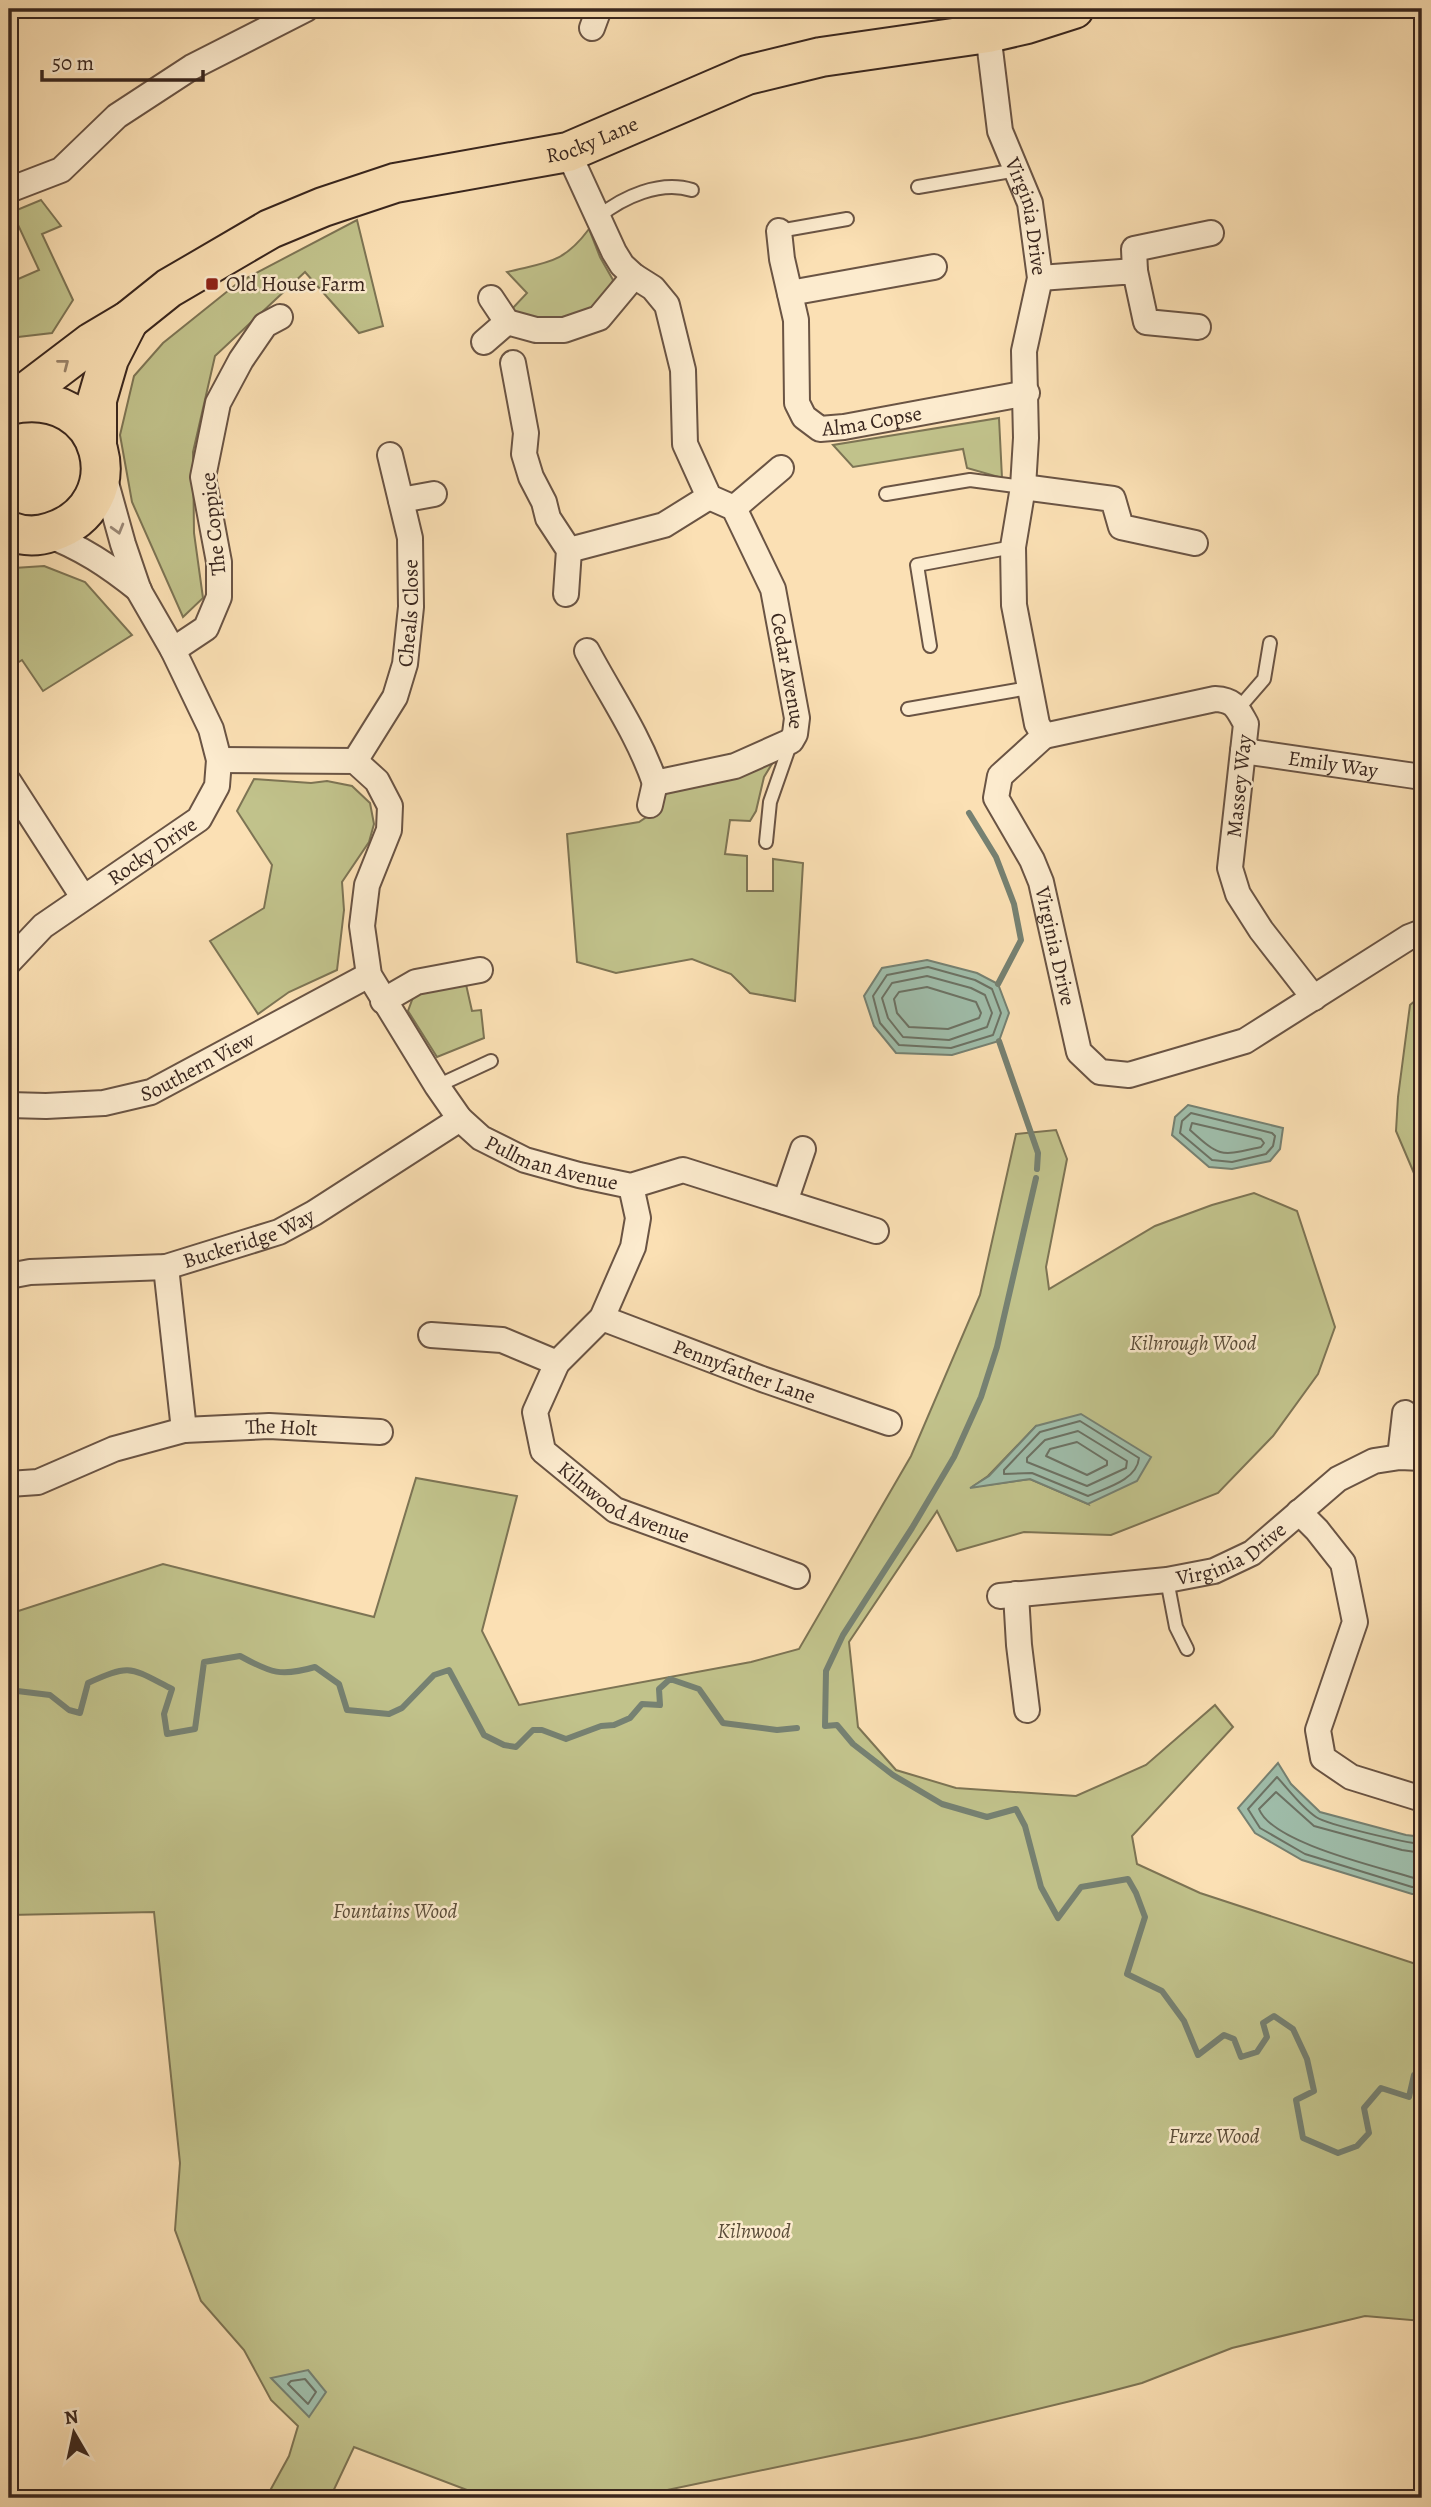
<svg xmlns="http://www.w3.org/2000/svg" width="1431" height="2507" font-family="Alegreya,serif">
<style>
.green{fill:#c1c28b;stroke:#7d7454;stroke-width:2;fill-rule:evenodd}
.water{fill:#9fbdaa;stroke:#768172;stroke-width:2}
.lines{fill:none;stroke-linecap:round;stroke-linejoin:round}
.shore{stroke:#6c7264;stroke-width:2}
.stream{stroke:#768172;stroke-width:6}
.lane-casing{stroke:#6a5444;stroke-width:16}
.street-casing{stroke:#6a5444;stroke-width:28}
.highway-casing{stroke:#39261e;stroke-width:42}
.lane{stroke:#fcebce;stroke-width:12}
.street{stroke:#fcebce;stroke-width:24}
.highway{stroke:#fbe0b4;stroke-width:38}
.oneway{stroke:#9a8369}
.oneway2{stroke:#9a8876}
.poi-dot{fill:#8f2418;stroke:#fcebce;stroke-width:2.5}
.labels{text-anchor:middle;stroke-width:5;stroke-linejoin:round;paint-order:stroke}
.street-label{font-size:21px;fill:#39261e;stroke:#fcebce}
.poi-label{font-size:21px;fill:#39261e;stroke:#fcebce;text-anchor:start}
.park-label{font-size:21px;font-style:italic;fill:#5b4d39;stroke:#fcebce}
</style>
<rect width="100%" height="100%" fill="#fbe0b4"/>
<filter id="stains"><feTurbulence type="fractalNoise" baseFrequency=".00286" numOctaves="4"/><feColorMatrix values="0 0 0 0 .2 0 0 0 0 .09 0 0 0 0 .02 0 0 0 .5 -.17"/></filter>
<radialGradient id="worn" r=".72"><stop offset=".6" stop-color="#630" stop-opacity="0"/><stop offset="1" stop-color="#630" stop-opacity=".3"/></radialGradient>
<g class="green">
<polygon points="41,200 61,226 42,234 73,300 52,333 18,337 9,341 9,283 39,270 12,212"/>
<polygon points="357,220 383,326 359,333 305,272 215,356 193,452 194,533 203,598 183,617 132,502 120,435 134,376 163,343 239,282"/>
<path d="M 589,229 L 600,257 L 613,280 C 609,304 581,323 557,326 C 547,328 520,315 510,311 L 527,293 L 507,272 C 547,262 563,264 589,229 Z"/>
<polygon points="999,418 1002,478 967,468 963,449 853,467 833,445"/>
<polygon points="44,566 85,582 132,635 43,691 22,660 9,668 9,571 14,568"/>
<polygon points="775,759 764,777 756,811 750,821 730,820 725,854 747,856 747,891 773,891 773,859 803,863 795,1001 750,993 731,974 692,959 616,973 577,962 567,834 639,822 654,812 666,789"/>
<polygon points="254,779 311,783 327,781 352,786 370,803 374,824 369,842 342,882 344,910 337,970 289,992 258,1014 210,941 264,908 272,865 237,811"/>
<polygon points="465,980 472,1011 481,1010 484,1038 437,1057 408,1011 415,992"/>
<polygon points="1422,995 1422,1192 1396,1131 1398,1097 1410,1005"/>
<path d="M 1056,1130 L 1067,1159 L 1046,1267 L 1049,1289 L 1155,1226 L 1212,1205 L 1254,1193 L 1297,1211 L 1335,1327 L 1318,1374 L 1273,1436 L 1218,1493 L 1111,1535 L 1024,1532 L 957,1551 L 937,1511 L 849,1642 L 858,1727 L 896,1770 L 956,1788 L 1076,1796 L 1146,1765 L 1215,1705 L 1233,1727 L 1132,1836 L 1137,1864 L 1200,1893 L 1422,1966 L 1422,2321 L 1365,2316 L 1232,2348 L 1142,2383 L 1100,2394 L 921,2437 L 629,2498 L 488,2498 L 354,2447 L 330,2498 L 266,2498 L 289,2456 L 298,2426 L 271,2400 L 244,2350 L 201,2301 L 175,2230 L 180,2163 L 154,1912 L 9,1915 L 9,1614 L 163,1564 L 374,1617 L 416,1478 L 517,1496 L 482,1631 L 519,1705 L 751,1662 L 799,1649 L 911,1456 L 980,1295 L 1016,1134 ZM 1036,1426 L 1088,1504 L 1030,1479 L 972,1487 L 988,1476 Z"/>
</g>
<g class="water">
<polygon points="927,960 977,973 998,984 1009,1013 999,1041 952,1055 896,1053 874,1026 864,996 882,968"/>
<polygon points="1188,1105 1283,1128 1280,1149 1270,1161 1232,1169 1209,1167 1172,1135 1175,1117"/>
<polygon points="1081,1414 1151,1457 1137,1481 1088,1504 1030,1479 970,1488 989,1476 1036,1426"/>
<polygon points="1278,1763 1291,1784 1320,1812 1406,1835 1422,1837 1422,1894 1412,1894 1302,1860 1255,1833 1238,1808"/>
<polygon points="308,2370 326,2392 309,2417 271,2378"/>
</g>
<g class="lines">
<g class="shore">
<polygon points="928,967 975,980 992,989 1001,1013 993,1035 951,1048 899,1045 880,1023 873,996 887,975"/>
<polygon points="927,976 971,988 985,995 992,1013 987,1027 949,1040 903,1037 888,1018 882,998 892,983"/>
<polygon points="927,987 976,1002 981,1013 979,1018 948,1029 909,1027 897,1013 894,999 899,992"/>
<polygon points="1191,1113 1272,1133 1275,1136 1273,1146 1266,1154 1232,1162 1212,1160 1180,1133 1182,1121"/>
<path d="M 1192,1123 L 1261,1139 L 1264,1143 L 1261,1147 C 1220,1156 1221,1158 1190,1130 Z"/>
<path d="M 1080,1421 L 1139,1458 C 1137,1480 1106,1488 1088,1496 L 1032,1473 L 1004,1474 L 1004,1470 L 1040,1432 Z"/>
<polygon points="1078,1431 1127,1461 1126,1468 1087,1486 1027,1462 1027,1458 1045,1440"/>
<polygon points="1077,1442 1107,1461 1107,1465 1087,1475 1046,1456 1050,1449"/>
<path d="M 1422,1844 C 1406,1843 1328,1825 1316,1817 C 1301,1807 1289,1790 1277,1777 L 1248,1809 L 1260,1828 L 1305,1854 L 1412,1887 L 1422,1887"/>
<path d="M 1422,1853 L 1402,1850 L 1314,1826 L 1276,1792 L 1259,1809 C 1272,1843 1379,1867 1414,1878 L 1422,1878"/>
<polygon points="305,2379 316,2392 308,2404 288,2384 291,2381"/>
</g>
<g class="stream">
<polyline points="969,813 996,857 1014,904 1021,940 998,984"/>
<polyline points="999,1041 1038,1153 1037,1169"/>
<polyline points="1036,1178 997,1347 981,1397 954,1457 912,1528 843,1635 826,1671 825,1726 837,1725 853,1744 893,1775 942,1804 987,1817 1016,1809 1025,1826 1041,1887 1058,1918 1081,1887 1128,1879 1136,1893 1145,1917 1127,1974 1162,1991 1184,2021 1198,2055 1224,2035 1234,2039 1241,2057 1257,2052 1267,2037 1263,2023 1274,2016 1293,2029 1307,2059 1314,2091 1296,2100 1303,2138 1338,2153 1357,2146 1369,2133 1364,2108 1381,2088 1409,2097 1414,2075 1422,2075"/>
<path d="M 9,1690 L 50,1695 L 69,1710 L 80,1713 L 88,1683 C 131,1663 131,1668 172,1689 L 164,1714 L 167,1734 L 195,1729 L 204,1662 L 240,1656 C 271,1673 281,1677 315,1667 L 339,1684 L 347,1710 L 389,1714 L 402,1708 L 434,1675 L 449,1670 L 484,1735 L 504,1745 L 516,1747 L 533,1730 L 542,1730 L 566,1739 L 601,1726 L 614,1725 L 630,1718 L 642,1704 L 660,1705 L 659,1689 L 670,1679 L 699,1689 L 723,1723 L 777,1730 L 797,1728"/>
</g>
<g class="lane-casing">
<g id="lane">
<polyline points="918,187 1017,170"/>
<path d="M 598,217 C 623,197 660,180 692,190"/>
<polyline points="779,231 847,219"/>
<polyline points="886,494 970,480 1023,487"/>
<polyline points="930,646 917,565 1013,547"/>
<polyline points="908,709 1029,688"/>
<polyline points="1238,709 1264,679 1270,643"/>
<polyline points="766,842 770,802 791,742"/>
<polyline points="437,1086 491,1061"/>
<polyline points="1167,1580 1176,1627 1187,1649"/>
</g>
</g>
<g class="street-casing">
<g id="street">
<polyline points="592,28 599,9"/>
<path id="s1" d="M 988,33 L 1000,131 L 1030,203 L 1040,278 L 1024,351 L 1026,438 L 1023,487 L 1013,547 L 1014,605 L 1037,724 L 1044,736"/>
<path id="s2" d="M 568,152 L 614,252 L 622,265 L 634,276 L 653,288 L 667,305 L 683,370 L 685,444 L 709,497 L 734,508 L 773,589 L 797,718 L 795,734 L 791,741 L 735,766 L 655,783 C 638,734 611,696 587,651"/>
<polyline points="9,190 61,170 117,116 192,67 306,9"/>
<path id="s3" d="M 779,231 L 782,259 L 796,320 L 797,403 L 804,417 L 820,429 L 844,427 L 1027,393"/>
<polyline points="1135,271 1134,249 1211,233"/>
<polyline points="1040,278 1135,271 1146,322 1198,327"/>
<polyline points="790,293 934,267"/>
<polyline points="491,298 507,322 536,330 564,330 599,318 634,276"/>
<polyline points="484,342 507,322"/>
<polyline points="513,363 526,433 524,454 531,477 544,502 548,518 569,550 566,594"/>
<polyline points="1023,487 1113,499 1121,527 1195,543"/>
<polyline points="401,500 434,494"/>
<polyline points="734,508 781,468"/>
<path d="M 45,534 C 81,547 109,566 139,590"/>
<polyline points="569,550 664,525 709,497"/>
<polyline points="173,650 206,628 219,597 219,562 203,477 218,403 241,360 265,325 280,317"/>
<path id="s4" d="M 1044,736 L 1000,776 L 996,798 L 1032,860 L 1041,882 L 1079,1052 L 1100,1072 L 1129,1075 L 1245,1041 L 1409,937 L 1422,932"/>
<path d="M 1044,736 L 1215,699 C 1235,700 1237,708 1246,724 L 1230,868 L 1238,894 L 1261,930 L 1314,998"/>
<path id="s5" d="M 1243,751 L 1422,777"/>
<path id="s6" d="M 219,760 L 355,761 L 377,781 L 390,806 L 389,830 L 367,885 L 362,926 L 369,975 L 437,1086 L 460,1119 L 481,1138 L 525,1160 L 579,1175 L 631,1186 L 683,1170 L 876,1231"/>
<path id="s7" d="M 355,761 L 395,697 L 405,664 L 411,607 L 410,538 L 390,455"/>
<polyline points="9,782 83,897"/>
<polyline points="650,805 655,783"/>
<path id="s8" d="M 9,962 L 43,926 L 199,819 L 217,786 L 219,760 L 211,729 L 173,650 L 139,591 L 123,544 L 103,472"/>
<polyline points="383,1001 416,982 480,970"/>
<path id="s9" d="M 9,1105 L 46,1106 L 104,1103 L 151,1092 L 369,975"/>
<path id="s10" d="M 631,1186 L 638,1218 L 633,1247 L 602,1318 L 557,1363 L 535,1412 L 543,1451 L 615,1510 L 797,1576"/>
<polyline points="785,1202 803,1149"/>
<polyline points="166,1267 184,1430"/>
<path id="s11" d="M 9,1276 L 30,1272 L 166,1267 L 279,1232 L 314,1213 L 460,1119"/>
<path id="s12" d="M 602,1318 L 762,1379 L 889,1423"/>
<polyline points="431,1335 502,1340 557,1363"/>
<polyline points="1400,1457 1405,1413"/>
<path id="s13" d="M 9,1484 L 38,1482 L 114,1449 L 184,1430 L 269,1426 L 380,1432"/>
<polyline points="1299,1512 1317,1530 1343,1563 1355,1622 1318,1730 1323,1758 1351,1777 1422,1799"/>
<polyline points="1016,1594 1019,1645 1027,1710"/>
<path id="s14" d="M 1000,1596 L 1167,1580 L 1214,1571 L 1252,1553 L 1338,1479 L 1374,1461 L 1400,1457 L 1422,1458"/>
</g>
</g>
<g class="highway-casing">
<g id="highway">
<path id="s15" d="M 9,405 L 92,342 L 129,320 L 169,288 L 270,229 L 323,207 L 395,183 L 568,152 L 747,75 L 821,57 L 988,33 L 1027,24 L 1074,9"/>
<path d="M 9,405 C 108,383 134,506 51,532 C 37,537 22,536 9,531"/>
<polyline points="97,444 97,400 109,359 129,320"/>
</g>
</g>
<use href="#lane" class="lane"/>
<use href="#street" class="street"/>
<use href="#highway" class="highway"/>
</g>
<defs><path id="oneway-chevron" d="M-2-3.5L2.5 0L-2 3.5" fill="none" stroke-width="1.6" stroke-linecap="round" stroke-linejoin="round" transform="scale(1.75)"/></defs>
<use class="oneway" href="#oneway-chevron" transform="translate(64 364) rotate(-38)"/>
<use class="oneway2" href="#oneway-chevron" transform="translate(118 529) rotate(74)"/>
<rect class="poi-dot" x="205" y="277" width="14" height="14" rx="3.5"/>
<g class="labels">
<g class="street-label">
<text dy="7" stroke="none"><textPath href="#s15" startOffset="651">Rocky Lane</textPath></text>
<text dy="7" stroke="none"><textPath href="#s1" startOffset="189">Virginia Drive</textPath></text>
<text dy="7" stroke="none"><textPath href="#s3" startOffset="262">Alma Copse</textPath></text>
<text transform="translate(213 524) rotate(-96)" y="7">The Coppice</text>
<text dy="7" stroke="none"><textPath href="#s7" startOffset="161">Cheals Close</textPath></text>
<text dy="7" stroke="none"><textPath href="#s2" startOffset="586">Cedar Avenue</textPath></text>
<text dy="7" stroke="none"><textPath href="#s5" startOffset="91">Emily Way</textPath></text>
<text transform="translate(1239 786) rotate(-84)" y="7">Massey Way</text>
<text dy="7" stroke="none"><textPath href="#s8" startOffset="182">Rocky Drive</textPath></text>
<text dy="7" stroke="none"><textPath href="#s4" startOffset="243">Virginia Drive</textPath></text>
<text dy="7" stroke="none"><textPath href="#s9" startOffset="196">Southern View</textPath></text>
<text dy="7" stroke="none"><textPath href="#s6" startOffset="642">Pullman Avenue</textPath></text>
<text dy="7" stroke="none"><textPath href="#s11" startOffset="245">Buckeridge Way</textPath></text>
<text dy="7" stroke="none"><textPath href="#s12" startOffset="152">Pennyfather Lane</textPath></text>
<text dy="7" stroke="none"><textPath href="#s13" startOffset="282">The Holt</textPath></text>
<text dy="7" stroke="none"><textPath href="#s10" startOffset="394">Kilnwood Avenue</textPath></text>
<text dy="7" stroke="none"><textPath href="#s14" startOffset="238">Virginia Drive</textPath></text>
</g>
<g class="poi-label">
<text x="226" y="291">Old House Farm</text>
</g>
<g class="park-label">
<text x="1193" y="1350">Kilnrough Wood</text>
<text x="395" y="1918">Fountains Wood</text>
<text x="1214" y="2143">Furze Wood</text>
<text x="754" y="2238">Kilnwood</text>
</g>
</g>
<rect width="1431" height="2507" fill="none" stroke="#fbe0b4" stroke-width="35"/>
<rect x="10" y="10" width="1410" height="2486" fill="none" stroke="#39261e" stroke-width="3.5"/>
<rect x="18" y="18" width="1396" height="2472" fill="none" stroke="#39261e" stroke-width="2"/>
<g transform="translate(74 2433) rotate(351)" stroke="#fcebce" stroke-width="5" paint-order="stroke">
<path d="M0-5L12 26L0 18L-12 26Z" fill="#39261e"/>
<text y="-10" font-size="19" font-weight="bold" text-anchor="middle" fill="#39261e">N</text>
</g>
<path d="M42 70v10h161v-10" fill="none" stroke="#39261e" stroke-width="3.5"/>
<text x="52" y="70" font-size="21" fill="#39261e" stroke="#fcebce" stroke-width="5" paint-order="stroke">50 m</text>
<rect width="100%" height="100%" filter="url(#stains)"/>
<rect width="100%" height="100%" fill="url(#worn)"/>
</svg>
